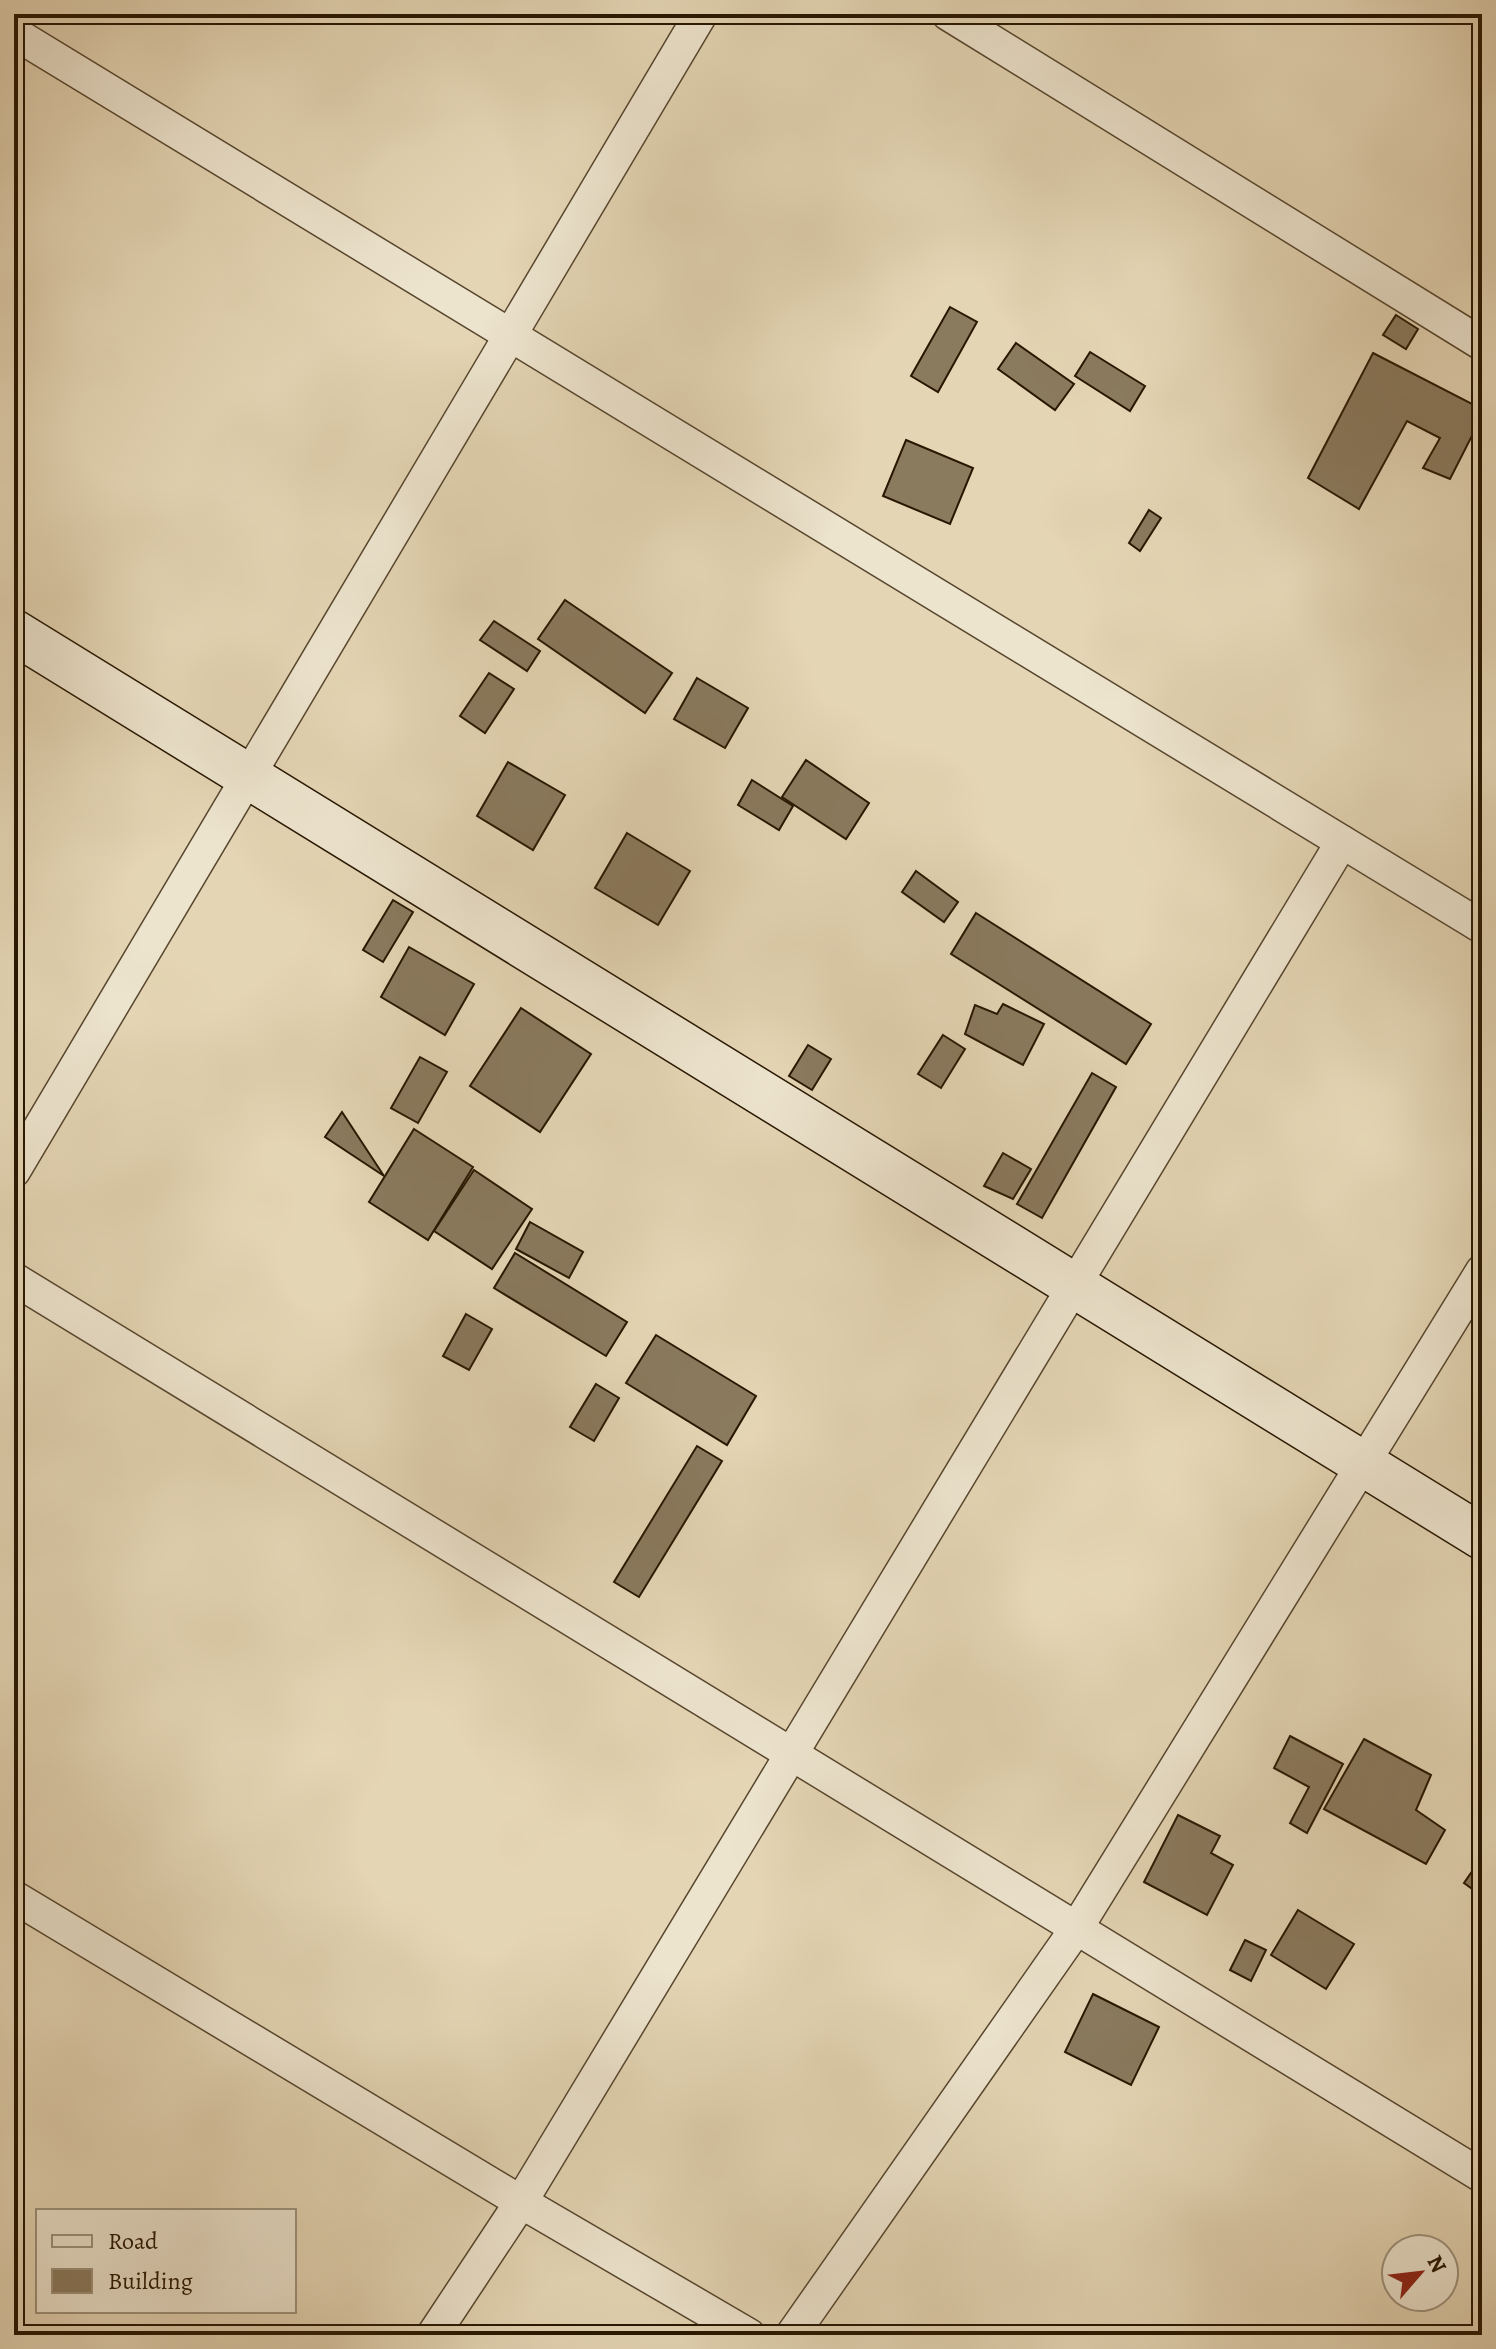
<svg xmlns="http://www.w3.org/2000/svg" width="1496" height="2349" font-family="Alegreya,serif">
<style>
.building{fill:#8a7a5e;stroke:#281701;stroke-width:2}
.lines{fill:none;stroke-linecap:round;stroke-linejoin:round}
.street-casing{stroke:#57462e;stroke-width:35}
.secondary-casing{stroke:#281701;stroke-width:47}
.street{stroke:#ede4ce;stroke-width:32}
.secondary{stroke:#ede4ce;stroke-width:44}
</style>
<rect width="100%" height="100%" fill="#e4d5b4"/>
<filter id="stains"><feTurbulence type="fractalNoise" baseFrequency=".0025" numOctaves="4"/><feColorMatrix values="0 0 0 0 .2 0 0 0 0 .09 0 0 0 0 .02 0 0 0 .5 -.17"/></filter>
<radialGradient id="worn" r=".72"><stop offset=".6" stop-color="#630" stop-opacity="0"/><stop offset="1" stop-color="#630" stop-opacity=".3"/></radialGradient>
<g class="building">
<polygon points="950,307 977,322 938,392 911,376"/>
<polygon points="1396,315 1418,329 1406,349 1383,335"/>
<polygon points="1016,343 1074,384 1055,410 998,369"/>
<polygon points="1090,352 1145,386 1130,411 1075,376"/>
<polygon points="1373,353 1482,409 1482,416 1450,479 1423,468 1440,438 1407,421 1359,509 1308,478"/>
<polygon points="906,440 973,468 950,524 883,496"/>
<polygon points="1149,510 1161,518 1140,551 1129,543"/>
<polygon points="565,600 672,673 645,713 538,639"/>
<polygon points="494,621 540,651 527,671 480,640"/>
<polygon points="489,673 514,689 485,733 460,716"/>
<polygon points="697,678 748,708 725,748 674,719"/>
<polygon points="806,760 869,803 846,839 782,797"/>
<polygon points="508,762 565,795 533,850 477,816"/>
<polygon points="752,780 793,806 779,830 738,805"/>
<polygon points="627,833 690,871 658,925 595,888"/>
<polygon points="916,871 958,902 944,922 902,892"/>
<polygon points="393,900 413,912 383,962 363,950"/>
<polygon points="976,913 1151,1024 1126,1064 951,954"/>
<polygon points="409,947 474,984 445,1035 381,997"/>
<polygon points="1003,1004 1044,1024 1023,1065 965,1034 975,1005 997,1014"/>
<polygon points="521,1008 591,1054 540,1132 470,1086"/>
<polygon points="943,1035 965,1049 941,1088 918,1074"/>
<polygon points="808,1045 831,1059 812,1090 789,1076"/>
<polygon points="420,1057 447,1072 418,1123 391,1108"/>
<polygon points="1092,1073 1116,1087 1042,1218 1017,1204"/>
<polygon points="342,1112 384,1176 325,1137"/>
<polygon points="414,1129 473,1167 428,1240 369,1202"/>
<polygon points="1003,1153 1031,1169 1013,1199 984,1186"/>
<polygon points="474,1170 532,1209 492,1269 434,1231"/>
<polygon points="530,1222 583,1252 569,1278 516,1249"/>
<polygon points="515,1253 627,1322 606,1356 494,1288"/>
<polygon points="466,1314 492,1329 469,1370 443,1356"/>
<polygon points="656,1335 756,1396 727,1445 626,1383"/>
<polygon points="596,1384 619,1398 594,1441 570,1427"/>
<polygon points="697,1446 722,1461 639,1597 614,1582"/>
<polygon points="1290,1736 1343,1764 1307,1833 1290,1823 1309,1787 1274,1768"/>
<polygon points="1364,1739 1431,1775 1416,1810 1445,1830 1426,1864 1324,1809"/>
<polygon points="1178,1815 1220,1836 1211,1853 1233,1865 1207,1915 1144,1882"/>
<polygon points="1482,1857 1482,1896 1464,1883"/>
<polygon points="1298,1910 1354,1944 1326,1989 1271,1955"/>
<polygon points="1245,1940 1266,1950 1251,1981 1230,1970"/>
<polygon points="1093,1994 1159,2027 1131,2085 1065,2052"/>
</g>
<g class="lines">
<g class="street-casing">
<g id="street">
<polyline points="948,14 1482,344"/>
<polyline points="14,33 1482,927"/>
<polyline points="14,1171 701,14"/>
<polyline points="14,1279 1482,2176"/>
<polyline points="14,1897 521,2202 749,2335"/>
<polyline points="433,2335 521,2202 1342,842"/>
<polyline points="792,2335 1076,1929 1482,1271"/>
</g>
</g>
<g class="secondary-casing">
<polyline id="secondary" points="14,632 1482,1537"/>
</g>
<use href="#street" class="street"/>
<use href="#secondary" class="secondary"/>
</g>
<rect width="1496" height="2349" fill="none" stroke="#e4d5b4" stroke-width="48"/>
<rect x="16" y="16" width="1464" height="2317" fill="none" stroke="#281701" stroke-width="4"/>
<rect x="24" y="24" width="1448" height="2301" fill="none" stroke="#281701" stroke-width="2"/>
<rect x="36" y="2209" width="260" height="104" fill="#ede4ce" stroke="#9e927c" stroke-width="2"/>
<rect x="52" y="2235" width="40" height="12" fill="#ede4ce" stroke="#9e927c" stroke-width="2"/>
<text x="108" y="2249" font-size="24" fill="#281701">Road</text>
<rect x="52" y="2269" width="40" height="24" fill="#8a7a5e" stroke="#9e927c" stroke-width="2"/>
<text x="108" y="2289" font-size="24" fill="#281701">Building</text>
<g transform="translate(1420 2273) rotate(62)"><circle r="38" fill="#ede4ce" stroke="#9e927c" stroke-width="2"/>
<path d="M0-6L14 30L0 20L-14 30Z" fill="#8f2418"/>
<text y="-12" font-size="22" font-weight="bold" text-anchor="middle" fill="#281701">N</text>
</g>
<rect width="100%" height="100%" filter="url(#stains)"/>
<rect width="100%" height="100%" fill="url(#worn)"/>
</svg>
